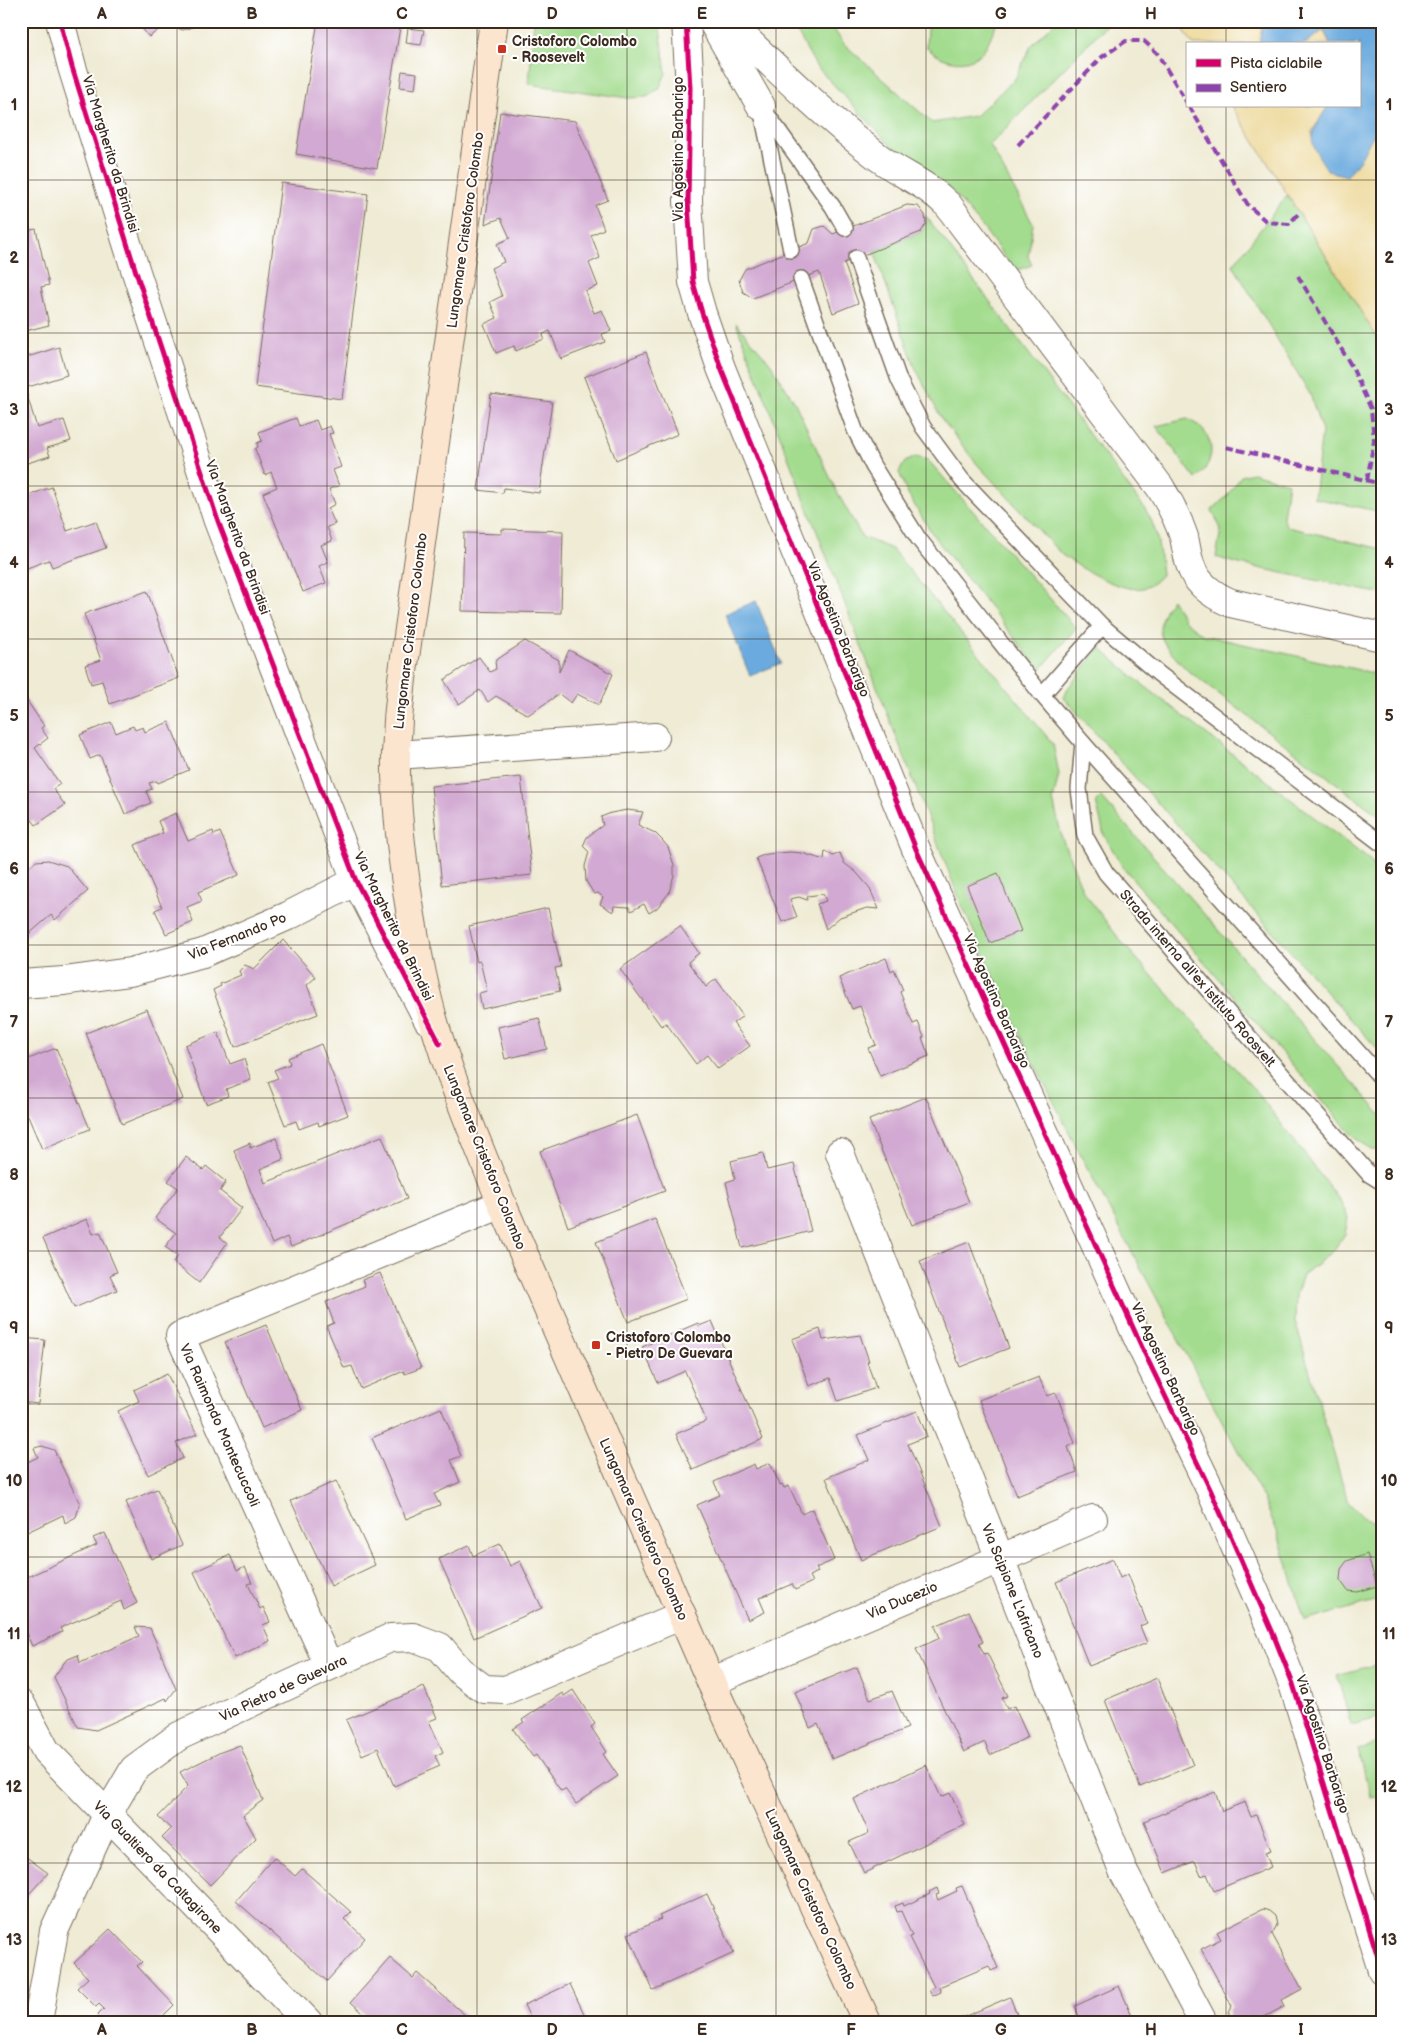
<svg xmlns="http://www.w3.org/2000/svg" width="1403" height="2043" font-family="'Balsamiq Sans',sans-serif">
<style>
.green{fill:#a3dc8e;stroke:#6f8356}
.sand{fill:#eeda9e;stroke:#94825e}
.water{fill:#6baade;stroke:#536a7e}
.building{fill:#d2a9d2}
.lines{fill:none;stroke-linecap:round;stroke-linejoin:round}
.service-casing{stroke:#7a6e5e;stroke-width:18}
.minor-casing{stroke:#7a6e5e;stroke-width:30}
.secondary-casing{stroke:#7a6e5e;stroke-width:30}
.service{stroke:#fff;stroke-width:15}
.minor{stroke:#fff;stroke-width:28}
.secondary{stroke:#fbe5cf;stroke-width:28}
.quiet{stroke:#8e44ad;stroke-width:4;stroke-dasharray:8 4;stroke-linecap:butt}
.cycleway-casing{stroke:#fff;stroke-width:8}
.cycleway{stroke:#d6006c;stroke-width:5}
.grid{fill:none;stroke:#3b2a1e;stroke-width:1;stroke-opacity:0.55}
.poi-dot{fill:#c8321e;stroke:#fff;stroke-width:2}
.labels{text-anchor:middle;stroke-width:4;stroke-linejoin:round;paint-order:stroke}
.poi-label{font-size:14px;font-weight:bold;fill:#3b2a1e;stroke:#fff;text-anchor:start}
.street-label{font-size:14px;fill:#3b2a1e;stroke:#fff}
.neatline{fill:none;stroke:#3b2a1e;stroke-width:2}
.grid-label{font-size:16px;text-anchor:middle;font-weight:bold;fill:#3b2a1e}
</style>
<rect width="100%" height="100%" fill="#fff"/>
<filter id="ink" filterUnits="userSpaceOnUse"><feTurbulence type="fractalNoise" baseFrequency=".02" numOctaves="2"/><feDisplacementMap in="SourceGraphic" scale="10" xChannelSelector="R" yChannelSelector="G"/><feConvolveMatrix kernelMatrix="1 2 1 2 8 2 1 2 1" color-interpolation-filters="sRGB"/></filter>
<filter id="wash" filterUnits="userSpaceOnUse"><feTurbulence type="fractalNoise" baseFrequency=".0096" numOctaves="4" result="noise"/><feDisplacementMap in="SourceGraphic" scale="20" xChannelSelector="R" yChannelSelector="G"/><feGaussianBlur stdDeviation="1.12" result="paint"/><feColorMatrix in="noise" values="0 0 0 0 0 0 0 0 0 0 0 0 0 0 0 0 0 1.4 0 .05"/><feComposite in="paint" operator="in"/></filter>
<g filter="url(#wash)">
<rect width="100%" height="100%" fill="#efebd4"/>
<g class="green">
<polygon points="534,21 659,21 666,73 659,89 647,97 628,98 529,84"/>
<polygon points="791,21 828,21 844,44 932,123 975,116 1015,79 1031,46 1056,21 1110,21 990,145 1033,224 1028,257 1032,265 1015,271 984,229 952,191 930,174 896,151 816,66"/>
<path d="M 931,21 L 1001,21 L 997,24 C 992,33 988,45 982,52 C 965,69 941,61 926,47 L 927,29 Z"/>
<polygon points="1287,195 1382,345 1382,536 1378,535 1377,511 1314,498 1322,431 1310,394 1233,265"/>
<path d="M 926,216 L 1145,509 C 1159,531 1159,550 1162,575 C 1157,580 1152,585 1146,587 C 1125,596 1079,567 1062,555 L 976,463 L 941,418 L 915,367 L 874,251 L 921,232 L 926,224 Z"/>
<polygon points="736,323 771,364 795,403 836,490 862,537 892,549 1053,744 1059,774 1053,800 1062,838 1083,891 1120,940 1260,1096 1341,1202 1348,1218 1345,1234 1333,1251 1303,1275 1296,1295 1295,1321 1348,1502 1363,1517 1382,1528 1382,1599 1305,1621 1277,1531 1263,1498 1081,1156 1021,1037 960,901"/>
<path d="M 1187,419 C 1215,431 1219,459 1196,479 L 1156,426 Z"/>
<polygon points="915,457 928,460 1076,628 1040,670 935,538 907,493 899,472 905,462"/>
<polygon points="1253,473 1288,483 1283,517 1287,527 1382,549 1382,594 1235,563 1216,557 1221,529 1212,510 1228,495 1241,476"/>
<path d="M 1172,599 L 1185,621 L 1203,635 L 1382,675 L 1382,818 L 1186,669 C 1162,643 1149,632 1172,599 Z"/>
<polygon points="1100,648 1138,681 1372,862 1382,898 1382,1054 1064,698 1068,688"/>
<polygon points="1101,797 1382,1116 1382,1150 1372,1150 1353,1136 1122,866 1104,835 1096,802"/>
<polygon points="1382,1663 1382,1717 1351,1725 1337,1675"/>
<polygon points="1382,1742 1382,1796 1371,1798 1358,1749"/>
</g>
<g class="sand">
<polygon points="1178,21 1263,21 1259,44 1193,44"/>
<polygon points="1324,30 1330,44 1304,44"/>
<polygon points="1232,106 1328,106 1311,133 1361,158 1373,135 1382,141 1382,175 1379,183 1382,187 1382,345"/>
</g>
<g class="water">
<path d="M 1263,21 L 1382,21 L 1382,141 L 1373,135 L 1361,158 L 1347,176 L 1328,171 C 1306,137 1308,139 1328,106 L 1359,106 L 1359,44 L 1330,44 L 1324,30 L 1304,44 L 1259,44 Z"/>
<polygon points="756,601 781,663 750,676 725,614"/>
</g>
<g id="blocks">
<g class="building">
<polygon points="136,21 170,21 149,37"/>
<polygon points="171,21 196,21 192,27 183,30 177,28"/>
<polygon points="318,21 401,21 377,168 296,154"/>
<polygon points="408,28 424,30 421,45 406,43"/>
<polygon points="402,71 417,73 415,89 400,87"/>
<polygon points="500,112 575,121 608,200 595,205 604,229 591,235 600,258 589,263 598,286 585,291 594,313 602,310 611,331 602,334 605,342 561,359 550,331 543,334 544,339 516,351 514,346 496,353 484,324 497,318 490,302 502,296 491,268 504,262 497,244 510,238 501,218 485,224"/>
<polygon points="281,183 368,194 342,399 255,387"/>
<polygon points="907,205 918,206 925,215 926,224 921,232 844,263 858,303 833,313 819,272 753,298 743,292 739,280 745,269 809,243 814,229 824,226 833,234"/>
<polygon points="36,229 49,285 41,287 49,325 21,332 21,232"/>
<polygon points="59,347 67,375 25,388 37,428 64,420 71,441 47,448 50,456 21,465 21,359"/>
<polygon points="646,352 678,434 616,460 584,377"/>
<polygon points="491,394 552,402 539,493 504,488 503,493 478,490"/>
<polygon points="296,418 299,426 316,420 320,430 330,426 333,433 329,434 341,467 333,470 339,486 329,489 335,504 328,508 335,524 327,527 332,541 321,545 328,562 319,566 326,583 303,592 263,493 277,487 271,472 265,475 255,449 258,447 257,443 262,441 259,432"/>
<polygon points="52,487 67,531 96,521 106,548 52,567 49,560 27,568 21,551 21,498"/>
<polygon points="502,529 563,531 561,613 462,611 464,533 502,534"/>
<polygon points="147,591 179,678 110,704 102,681 91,684 85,665 101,660 84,614"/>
<polygon points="525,641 559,660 559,672 569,650 613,674 599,705 577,694 571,703 559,694 528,715 496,696 488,702 480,690 459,704 444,680 479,657 490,672 496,669 495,661"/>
<polygon points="23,695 44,726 41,728 48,738 35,748 60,784 53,789 65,805 36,825 32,820 21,827"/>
<polygon points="111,722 116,733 133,726 135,730 143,727 145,732 169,722 189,770 158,783 157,781 149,783 152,789 146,791 151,803 125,814 100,755 90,759 80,735"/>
<polygon points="521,777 532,875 442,885 431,786"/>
<polygon points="627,810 643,812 638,825 655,833 662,840 668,847 674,865 674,875 669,893 657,908 649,913 644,904 631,911 629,907 614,906 613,912 600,904 603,897 598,893 594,894 586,881 585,866 589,852 583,846 587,837 603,825 601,817 611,813"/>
<polygon points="176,813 188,841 213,831 214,835 220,832 239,875 198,892 202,901 187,907 193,922 166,934 155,910 162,907 135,845 163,833 158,821"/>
<polygon points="825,851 833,856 840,853 844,863 856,872 869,887 879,909 867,908 840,917 826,929 817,904 826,901 823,894 808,896 807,900 799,897 790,899 797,917 782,922 756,858 767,854 790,852 802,853 824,860"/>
<polygon points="48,860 67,866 88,891 55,920 51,915 21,941 21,874 36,861"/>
<polygon points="998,873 1021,931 990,943 967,886"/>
<polygon points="548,908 561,967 555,968 560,991 482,1009 479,993 487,991 480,961 477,962 469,926"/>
<polygon points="680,926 699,953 688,962 706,987 716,979 743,1016 733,1023 750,1046 718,1069 707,1055 696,1064 666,1023 661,1026 620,969"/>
<polygon points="283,940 316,977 307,985 318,1014 235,1047 213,990 221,986 220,984 241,975 239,971 245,965 254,969"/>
<polygon points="886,958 891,971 894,969 903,990 900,992 913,1024 918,1022 924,1037 922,1038 929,1056 880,1076 868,1048 876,1045 860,1006 852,1009 839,978"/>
<polygon points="147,1009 183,1099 122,1124 86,1033"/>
<polygon points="539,1018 547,1049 505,1059 498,1027"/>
<polygon points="218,1032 230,1064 244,1059 251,1080 226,1089 228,1096 206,1104 185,1045"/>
<polygon points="321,1044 348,1115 319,1126 318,1122 299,1129 296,1121 285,1125 268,1082 278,1078 274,1070 290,1064 288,1058"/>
<polygon points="56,1048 90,1129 42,1149 21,1100 21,1062"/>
<polygon points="926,1097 969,1202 912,1225 869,1120"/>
<polygon points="637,1115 665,1191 568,1227 540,1151"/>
<polygon points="382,1136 407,1199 291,1247 287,1237 272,1244 234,1150 250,1143 250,1148 276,1138 284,1159 260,1169 265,1183"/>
<polygon points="763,1153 767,1170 794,1164 811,1231 742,1248 726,1182 735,1179 731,1161"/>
<polygon points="186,1157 203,1170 206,1166 226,1182 220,1191 242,1208 220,1237 227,1243 199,1283 173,1262 178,1256 165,1247 176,1233 155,1218 178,1188 168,1181"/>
<polygon points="87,1219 93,1234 100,1232 117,1272 110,1275 117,1290 74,1308 43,1238"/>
<polygon points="655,1219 687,1299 628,1322 596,1242"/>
<polygon points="969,1242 1009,1348 960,1367 920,1261"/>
<polygon points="380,1273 421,1368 405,1374 404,1371 361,1389 352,1366 344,1368 327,1328 327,1326 334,1323 326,1302 365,1286 362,1280"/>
<polygon points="712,1321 763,1439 693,1470 676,1434 706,1421 699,1403 685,1371 658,1383 642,1347 698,1323 699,1326"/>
<polygon points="266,1325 302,1410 262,1428 225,1342"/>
<polygon points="820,1329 823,1340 860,1335 869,1361 867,1362 876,1388 838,1401 830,1378 809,1386 792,1339"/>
<polygon points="21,1338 45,1340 38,1404 21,1402"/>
<polygon points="167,1374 197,1434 176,1443 183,1458 148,1475 118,1411 139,1401 134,1390"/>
<polygon points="1039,1377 1047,1396 1056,1393 1075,1443 1068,1447 1077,1472 1017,1496 979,1400"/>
<polygon points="441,1408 461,1456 451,1460 460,1482 434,1494 440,1505 406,1519 372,1438"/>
<polygon points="917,1411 927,1436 908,1444 942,1526 861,1560 826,1478 869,1460 858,1435"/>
<polygon points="42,1446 54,1450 80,1504 76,1517 65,1523 63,1515 21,1535 21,1465 38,1457 34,1448"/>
<polygon points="770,1463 780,1485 782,1484 784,1488 789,1486 802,1514 812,1509 834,1560 816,1568 818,1572 809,1576 812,1582 795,1590 792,1584 759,1598 765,1612 748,1620 697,1505 720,1495 714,1482 754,1464 756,1469"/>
<polygon points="336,1481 375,1565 331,1586 291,1501"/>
<polygon points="157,1489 182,1545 151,1559 126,1502"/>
<polygon points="105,1533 137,1603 124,1610 121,1601 60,1628 62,1632 32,1646 21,1622 21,1580 97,1545 93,1538"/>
<polygon points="500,1544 510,1566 520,1561 542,1608 474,1638 439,1559 469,1545 473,1556"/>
<polygon points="1367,1554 1377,1586 1357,1592 1348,1591 1340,1580 1341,1569 1347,1561"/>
<polygon points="230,1555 237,1571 245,1567 252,1583 248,1584 260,1609 263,1607 270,1622 263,1625 270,1641 235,1658 194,1572"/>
<polygon points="1113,1559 1120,1578 1128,1574 1147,1623 1140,1626 1147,1643 1089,1666 1056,1582"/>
<polygon points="969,1611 983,1642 979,1644 984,1654 987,1653 1008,1696 1002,1698 1007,1709 1014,1706 1028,1737 990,1755 985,1742 964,1752 916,1649 940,1638 935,1626"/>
<polygon points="135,1627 150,1628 176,1689 167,1701 166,1698 96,1730 78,1727 54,1677 66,1660 78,1655 80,1663 139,1636"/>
<polygon points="857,1667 870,1699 892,1691 908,1728 832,1759 818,1724 810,1728 795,1692"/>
<polygon points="1157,1678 1193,1765 1140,1787 1105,1700"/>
<polygon points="424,1687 437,1718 429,1721 443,1752 435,1756 440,1766 394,1786 378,1748 362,1755 346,1720"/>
<polygon points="573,1690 595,1724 591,1727 607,1752 603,1754 618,1776 576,1804 565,1789 561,1791 536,1755 533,1757 513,1729 524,1722 522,1720 562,1693 564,1696"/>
<polygon points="240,1745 263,1800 243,1815 256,1838 210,1885 162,1838 171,1829 158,1817 188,1786 180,1772 221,1752"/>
<polygon points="926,1765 941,1797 950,1793 965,1825 864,1873 849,1842 869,1833 854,1799"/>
<polygon points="1215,1792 1222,1811 1245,1802 1251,1817 1256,1815 1271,1850 1265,1852 1271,1867 1214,1891 1207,1874 1201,1876 1195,1861 1165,1873 1144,1821"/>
<polygon points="21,1853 48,1873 21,1903"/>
<polygon points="274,1857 295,1876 302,1869 325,1889 351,1912 344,1919 365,1938 327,1981 236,1901"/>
<polygon points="962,1886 998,1968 991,1971 989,1966 939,1987 941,1992 932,1996 929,1990 934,1987 909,1937 912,1936 901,1911 897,1912 895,1906 903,1903 904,1906 930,1894 929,1892 937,1888 939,1894 936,1895 938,1900 957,1891 956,1888"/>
<polygon points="707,1894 734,1953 653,1990 628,1934 661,1919 659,1916"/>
<polygon points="1263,1909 1269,1911 1275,1916 1277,1925 1272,1934 1302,1989 1282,2000 1285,2006 1255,2022 1229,2022 1229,2012 1232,2006 1201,1949 1221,1939 1217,1932"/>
<polygon points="110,1929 142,1962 137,1966 174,2005 157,2022 98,2022 95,2018 104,2009 99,2004 96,2007 77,1988 88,1978 74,1963"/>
<polygon points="390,1958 413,1978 417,1973 465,2015 461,2021 462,2022 373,2022 351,2002"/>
<polygon points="570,1984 588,2022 532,2022 524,2005"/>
<polygon points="1119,1986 1135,2022 1081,2022 1075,2006"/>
<polygon points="1010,1997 1020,2022 952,2022"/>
</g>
</g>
</g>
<g filter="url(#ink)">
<use href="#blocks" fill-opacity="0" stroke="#7a6e5e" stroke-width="1"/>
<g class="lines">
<g class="service-casing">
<g id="service">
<polyline points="761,106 833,207 845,228"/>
<polyline points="762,113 791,250"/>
<polyline points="856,258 899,380 923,427 962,480 1102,626 1159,674 1382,844"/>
<polyline points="801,279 855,430 873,466 918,538 1042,695 1083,743 1382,1079"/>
<polyline points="1042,695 1102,626"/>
<polyline points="1083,743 1079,789 1085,836 1106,873 1369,1174 1382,1182"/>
</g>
</g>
<g class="minor-casing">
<g id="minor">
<polyline points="60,21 72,67 136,272 218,521 356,881 428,1020"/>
<polyline points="686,21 690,88 688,201 693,282 702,313 721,368 916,849 1145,1354 1210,1489 1272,1631 1293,1684 1382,1970"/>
<polyline points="712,21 761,106"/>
<path d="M 727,21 C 776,68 825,116 878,157 C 902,175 926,183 948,205 L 1160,487 C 1170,503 1178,519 1184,537 C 1186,546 1187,555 1190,564 C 1196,584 1212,595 1231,603 L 1382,637"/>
<polyline points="396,755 655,737"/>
<polyline points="21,984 64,981 130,972 203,953 288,916 356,881"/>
<polyline points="840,1153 1124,1873 1203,2022"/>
<polyline points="329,1666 180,1336 502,1204"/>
<polyline points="711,1682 1093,1519"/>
<polyline points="21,1704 46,1751 308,2022"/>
<polyline points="38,2022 54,1931 107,1815 134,1769 179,1736 390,1638 413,1637 440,1647 460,1671 484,1689 506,1690 682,1615"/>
</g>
</g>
<g class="secondary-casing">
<path id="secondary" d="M 494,21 L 402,679 C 399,704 397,729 396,754 C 395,802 401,850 408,897 C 416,947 425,997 441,1045 C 458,1099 481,1152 502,1204 L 711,1682 L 867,2022"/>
</g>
<use href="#service" class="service"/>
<use href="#minor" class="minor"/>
<use href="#secondary" class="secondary"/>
<g class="quiet">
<polyline points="1189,106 1248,205 1267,222 1289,224 1299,213"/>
<polyline points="1018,145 1102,57 1126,41 1144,41 1157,53 1187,103"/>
<polyline points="1298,276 1352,367 1371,409 1374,440 1367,481"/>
<polyline points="1226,447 1382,484"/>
</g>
<g class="cycleway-casing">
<g id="cycleway">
<polyline points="60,21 72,67 136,272 218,521 356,881 440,1044"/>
<polyline points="686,21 690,88 688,201 693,282 702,313 721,368 916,849 1145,1354 1210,1489 1272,1631 1293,1684 1382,1970"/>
</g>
</g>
<use href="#cycleway" class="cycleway"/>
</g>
</g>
<path class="grid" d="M 177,21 L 177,2022M 327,21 L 327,2022M 477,21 L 477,2022M 627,21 L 627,2022M 776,21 L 776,2022M 926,21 L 926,2022M 1076,21 L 1076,2022M 1226,21 L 1226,44M 1226,106 L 1226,2022M 21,180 L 1382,180M 21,333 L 1382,333M 21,486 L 1382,486M 21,639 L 1382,639M 21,792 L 1382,792M 21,945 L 1382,945M 21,1098 L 1382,1098M 21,1251 L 1382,1251M 21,1404 L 1382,1404M 21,1557 L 1382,1557M 21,1710 L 1382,1710M 21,1863 L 1382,1863"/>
<g class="poi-dot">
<rect x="497" y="44" width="10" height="10" rx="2.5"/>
<rect x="591" y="1340" width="10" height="10" rx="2.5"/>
</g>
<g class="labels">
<g class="poi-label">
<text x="512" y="46">Cristoforo Colombo<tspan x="512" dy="16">- Roosevelt</tspan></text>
<text x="606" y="1342">Cristoforo Colombo<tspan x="606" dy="16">- Pietro De Guevara</tspan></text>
</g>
<g class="street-label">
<text transform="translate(678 149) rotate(-90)" y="5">Via Agostino Barbarigo</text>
<text transform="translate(111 154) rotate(73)" y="5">Via Margherito da Brindisi</text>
<text transform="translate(465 230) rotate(-82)" y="5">Lungomare Cristoforo Colombo</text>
<text transform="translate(238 537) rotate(70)" y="5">Via Margherito da Brindisi</text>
<text transform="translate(839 629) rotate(68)" y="5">Via Agostino Barbarigo</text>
<text transform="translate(410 631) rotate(-83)" y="5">Lungomare Cristoforo Colombo</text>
<text transform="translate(394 926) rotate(64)" y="5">Via Margherito da Brindisi</text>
<text transform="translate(237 936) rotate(-22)" y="5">Via Fernando Po</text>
<text transform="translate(1198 978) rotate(49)" y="5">Strada interna all'ex istituto Roosvelt</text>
<text transform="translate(997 1001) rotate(66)" y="5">Via Agostino Barbarigo</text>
<text transform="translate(485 1157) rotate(68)" y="5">Lungomare Cristoforo Colombo</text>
<text transform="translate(1166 1369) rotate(65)" y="5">Via Agostino Barbarigo</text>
<text transform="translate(220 1425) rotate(66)" y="5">Via Raimondo Montecuccoli</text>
<text transform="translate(644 1529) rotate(66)" y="5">Lungomare Cristoforo Colombo</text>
<text transform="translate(1013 1591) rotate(68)" y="5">Via Scipione L'africano</text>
<text transform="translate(902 1600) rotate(-23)" y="5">Via Ducezio</text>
<text transform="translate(283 1688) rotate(-25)" y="5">Via Pietro de Guevara</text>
<text transform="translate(1323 1744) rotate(72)" y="5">Via Agostino Barbarigo</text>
<text transform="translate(158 1867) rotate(46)" y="5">Via Gualtiero da Caltagirone</text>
<text transform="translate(811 1899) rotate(65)" y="5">Lungomare Cristoforo Colombo</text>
</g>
</g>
<rect width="1403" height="2043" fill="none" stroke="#fff" stroke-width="55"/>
<rect x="1186" y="42" width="175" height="65" fill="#ffffff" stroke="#b1aaa5"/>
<rect x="1196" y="59" width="25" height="8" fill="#d6006c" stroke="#b1aaa5"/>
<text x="1230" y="68" font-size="15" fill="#3b2a1e">Pista ciclabile</text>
<rect x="1196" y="84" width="25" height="8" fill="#8e44ad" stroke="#b1aaa5"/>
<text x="1230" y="92" font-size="15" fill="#3b2a1e">Sentiero</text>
<rect x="28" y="28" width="1348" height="1988" class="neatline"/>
<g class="grid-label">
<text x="102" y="19">A</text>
<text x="252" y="19">B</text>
<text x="402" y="19">C</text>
<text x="552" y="19">D</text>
<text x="702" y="19">E</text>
<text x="851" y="19">F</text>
<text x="1001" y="19">G</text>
<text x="1151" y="19">H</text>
<text x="1301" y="19">I</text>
<text x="14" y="110">1</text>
<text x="1389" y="110">1</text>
<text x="14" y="263">2</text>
<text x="1389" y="263">2</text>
<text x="14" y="415">3</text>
<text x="1389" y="415">3</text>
<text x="14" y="568">4</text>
<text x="1389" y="568">4</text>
<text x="14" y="721">5</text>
<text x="1389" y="721">5</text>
<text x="14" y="874">6</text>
<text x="1389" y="874">6</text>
<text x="14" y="1027">7</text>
<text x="1389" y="1027">7</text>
<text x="14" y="1180">8</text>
<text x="1389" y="1180">8</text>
<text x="14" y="1333">9</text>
<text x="1389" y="1333">9</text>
<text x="14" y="1486">10</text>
<text x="1389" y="1486">10</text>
<text x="14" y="1639">11</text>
<text x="1389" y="1639">11</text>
<text x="14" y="1792">12</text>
<text x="1389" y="1792">12</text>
<text x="14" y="1945">13</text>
<text x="1389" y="1945">13</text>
<text x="102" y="2035">A</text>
<text x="252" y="2035">B</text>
<text x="402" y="2035">C</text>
<text x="552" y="2035">D</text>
<text x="702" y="2035">E</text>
<text x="851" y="2035">F</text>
<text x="1001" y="2035">G</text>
<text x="1151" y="2035">H</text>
<text x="1301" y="2035">I</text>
</g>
</svg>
